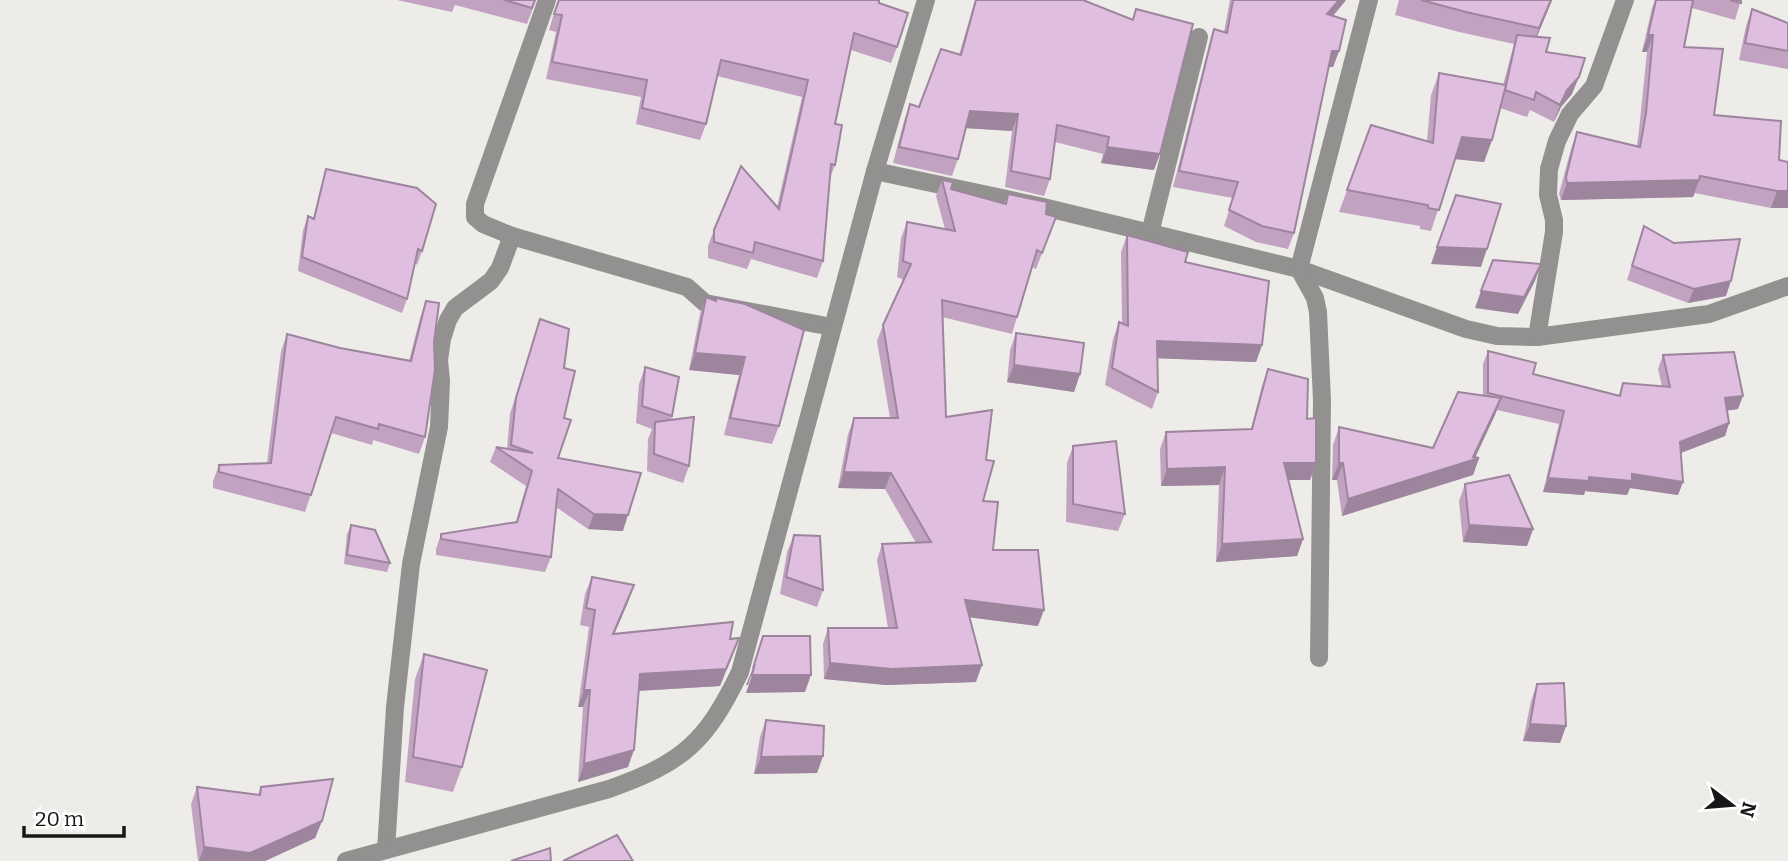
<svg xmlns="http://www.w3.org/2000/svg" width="1788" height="861" font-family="Bitter,serif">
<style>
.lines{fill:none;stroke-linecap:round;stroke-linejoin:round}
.minor{stroke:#929190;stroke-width:18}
.wall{fill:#c1a3c1}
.shaded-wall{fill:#9d859d}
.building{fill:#e0bee0;stroke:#9d859d;stroke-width:2}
</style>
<rect width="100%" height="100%" fill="#edece9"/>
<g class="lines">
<g class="minor">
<polyline points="547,0 475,204 475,217 483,224 512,236 687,287 705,303 832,327"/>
<polyline points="875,171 1039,206 1299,269 1466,329 1497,336 1537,337 1709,314 1788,286"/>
<polyline points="1150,233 1199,37"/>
<polyline points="1537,337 1554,232 1554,220 1548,195 1549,169 1557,141 1570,114 1594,86 1625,0"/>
<polyline points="1319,658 1322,401 1318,312 1315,298 1299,269 1369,0"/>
<polyline points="386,850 395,707 411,564 439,427 441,381 439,360 442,339 448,320 455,308 491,281 500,268 512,236"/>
<path d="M 346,861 L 609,789 C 683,763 706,742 740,672 L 875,171 L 926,0"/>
</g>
</g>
<g class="wall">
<polygon points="397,0 536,0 527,24 455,5 452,12"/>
<polygon points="558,0 879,0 879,3 897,47 891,63 851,50 835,124 835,165 829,181 823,261 817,278 751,259 747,269 708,258 708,246 714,230 777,207 802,97 717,76 706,124 700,140 636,124 641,97 546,79 556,32 549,30"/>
<polygon points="975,0 1083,0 1132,20 1136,9 1154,170 1101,163 1103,154 1055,142 1050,179 1044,196 1005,187 1012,131 966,128 958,159 952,176 893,163 904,121 910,104 919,107 959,55"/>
<polygon points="1230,0 1346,0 1333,16 1339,51 1333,67 1329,67 1294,233 1288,249 1256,242 1224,226 1233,198 1173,187 1209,45 1214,29 1224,32"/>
<polygon points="1399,0 1552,0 1537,37 1572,94 1561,107 1554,122 1530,110 1527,117 1500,108 1492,140 1484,162 1455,159 1431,231 1420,229 1420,226 1339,212 1371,125 1427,141 1431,95 1439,73 1503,85 1514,44 1459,32 1395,15"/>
<polygon points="1655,0 1741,0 1735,20 1692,8 1684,47 1714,115 1779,160 1788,162 1788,208 1771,208 1695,193 1693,197 1561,200 1559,194 1571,149 1577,132 1637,146 1639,130 1647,52 1642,52 1652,8"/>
<polygon points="1752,9 1788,23 1788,69 1739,60 1746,26"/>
<polygon points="326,169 422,251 417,265 415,263 407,299 402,313 298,271 303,230 308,216 313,219 322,183"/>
<polygon points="942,180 951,189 1004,203 1008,194 1046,214 1056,217 1036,269 1032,267 1017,317 1012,334 942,317 946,417 986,460 983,501 993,550 1038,626 969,617 976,682 886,685 824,679 823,644 828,628 888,628 877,560 882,544 916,543 885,489 838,488 848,434 854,418 890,418 877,341 883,325 904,280 897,277 901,238 907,222 945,229 936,196"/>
<polygon points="1644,226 1726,296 1688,303 1627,280"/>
<polygon points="1127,235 1185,262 1262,345 1256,362 1157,358 1158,392 1152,409 1105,385 1113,339 1119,322 1122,323 1121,252"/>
<polygon points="706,297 716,301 779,426 772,444 724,435 739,375 689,370 700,314"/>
<polygon points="426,301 434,342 425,437 419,454 373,440 372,445 331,433 305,512 213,488 213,481 219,465 267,463 281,351 287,334 340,348 409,361 420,318"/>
<polygon points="540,319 564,368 564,418 558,458 623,531 588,529 556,507 551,557 545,572 436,555 436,549 441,534 516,522 526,486 490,462 496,447 507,449 510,414"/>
<polygon points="1016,333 1080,374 1074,392 1007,382 1010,350"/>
<polygon points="1488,351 1533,374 1619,395 1623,383 1662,386 1658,369 1663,355 1738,409 1727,411 1729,423 1725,436 1681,453 1683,482 1678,495 1630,488 1627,495 1585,491 1584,495 1543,492 1559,424 1497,410 1475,457 1479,458 1473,475 1342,516 1337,480 1332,480 1333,445 1339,427 1433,448 1483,395 1483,364"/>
<polygon points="645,367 672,416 671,420 689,466 683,483 647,471 648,439 652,429 636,423 639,384"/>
<polygon points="1268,369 1307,419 1316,463 1310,480 1289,480 1303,539 1297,556 1216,562 1219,485 1161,486 1160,449 1166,432 1251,429 1262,386"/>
<polygon points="1073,446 1125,514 1118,531 1066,522 1067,463"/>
<polygon points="1465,484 1533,529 1527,546 1463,542 1459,501"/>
<polygon points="351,525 390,563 387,572 344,564 347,534"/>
<polygon points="794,535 823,590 817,607 780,594 787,552"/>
<polygon points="592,577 628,602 614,634 730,639 733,655 720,686 639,691 628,767 578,782 583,707 578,707 589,627 580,625 585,594"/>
<polygon points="424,654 462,767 453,792 405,782 415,679"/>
<polygon points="1537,684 1566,726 1560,743 1523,741 1531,701"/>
<polygon points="766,720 823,756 817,773 754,774 760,737"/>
<polygon points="197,787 258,795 261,787 322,821 315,838 265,861 198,861 191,804"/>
</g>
<g class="shaded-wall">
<polygon points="1339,0 1346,0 1321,30 1327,14"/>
<polygon points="1551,0 1552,0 1532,48 1539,28"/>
<polygon points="1648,35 1653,35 1647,52 1642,52"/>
<polygon points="1332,51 1339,51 1333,67 1326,67"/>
<polygon points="1579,77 1572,94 1561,107 1554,122 1560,105 1567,90"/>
<polygon points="970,111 1018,114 1012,131 964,128"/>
<polygon points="1462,137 1492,140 1484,162 1454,159"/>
<polygon points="1107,147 1160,154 1154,170 1101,163"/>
<polygon points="1699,180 1693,197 1561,200 1567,183"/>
<polygon points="1777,191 1788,191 1788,208 1771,208"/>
<polygon points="1437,247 1487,249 1481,267 1431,264"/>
<polygon points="1541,264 1535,281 1518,314 1475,308 1481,291"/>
<polygon points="1731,281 1726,296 1688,303 1694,289"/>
<polygon points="1157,341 1262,345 1256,362 1150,358"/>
<polygon points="695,353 745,357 739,375 689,370"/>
<polygon points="1014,365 1080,374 1074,392 1007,382"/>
<polygon points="1743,396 1738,409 1720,411 1725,398"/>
<polygon points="1501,398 1495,415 1474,460 1479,458 1473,475 1342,516 1348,499 1472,460"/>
<polygon points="1729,423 1725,436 1675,455 1680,442"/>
<polygon points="1284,463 1316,463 1310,480 1278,480"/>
<polygon points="1339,463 1343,463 1337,480 1332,480"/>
<polygon points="1225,467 1219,485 1161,486 1167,469"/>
<polygon points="844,472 891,473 885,489 838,488"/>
<polygon points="1632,474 1683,482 1678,495 1630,488 1627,495 1585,491 1584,495 1543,492 1548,478"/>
<polygon points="594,514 628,515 623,531 588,529"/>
<polygon points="1469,525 1533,529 1527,546 1463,542"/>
<polygon points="1303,539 1297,556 1216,562 1222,544"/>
<polygon points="634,585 628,602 607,651 613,634"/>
<polygon points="965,600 1044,610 1038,626 959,616"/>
<polygon points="739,638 720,686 634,691 640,674"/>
<polygon points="830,663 982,665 976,682 886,685 824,679"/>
<polygon points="754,667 748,685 746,685 753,668"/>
<polygon points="752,675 811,675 805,692 746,693"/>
<polygon points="584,690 590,690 583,707 578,707"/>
<polygon points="1530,724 1566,726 1560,743 1523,741"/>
<polygon points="634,750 628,767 578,782 584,764"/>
<polygon points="823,756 817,773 754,774 761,757"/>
<polygon points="322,821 315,838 265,861 199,861 204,847"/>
</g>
<g class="building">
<polygon points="504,0 535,0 532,8"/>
<polygon points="559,0 879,0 879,3 908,13 897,47 854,33 835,124 842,125 835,165 831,164 823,261 755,242 753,253 714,242 714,230 741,166 779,209 808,80 721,60 706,124 642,108 647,80 552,62 562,15 554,14"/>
<polygon points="976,0 1083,0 1133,20 1136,9 1193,24 1160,154 1107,147 1109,137 1057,125 1050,179 1011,171 1018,114 970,111 958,159 899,147 910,104 919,107 941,49 961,55"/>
<polygon points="1233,0 1339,0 1327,14 1346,20 1339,51 1332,51 1294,233 1262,226 1229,210 1238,182 1179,171 1214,29 1227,33"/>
<polygon points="1421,0 1551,0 1539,28 1466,12"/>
<polygon points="1656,0 1693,0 1684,47 1723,49 1714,115 1781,121 1779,160 1788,162 1788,191 1777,191 1700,176 1699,180 1567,183 1566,177 1577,132 1640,147 1646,113 1653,35 1648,35"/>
<polygon points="1730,0 1741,0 1741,3"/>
<polygon points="1752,9 1788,23 1788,51 1745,43"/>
<polygon points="1517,35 1550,38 1546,52 1585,58 1579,77 1567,90 1560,105 1536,92 1534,100 1505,90"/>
<polygon points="1439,73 1506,85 1492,140 1462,137 1439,210 1428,208 1428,205 1347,190 1371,125 1433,143"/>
<polygon points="326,169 417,188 436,204 422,251 418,249 407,299 302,257 308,216 314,219"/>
<polygon points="942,180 953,182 951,189 1006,204 1008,194 1047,202 1046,214 1056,217 1042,253 1037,250 1017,317 942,300 946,417 992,410 986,460 994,461 983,501 998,502 993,550 1038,550 1044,610 965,600 982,665 892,669 830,663 828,628 897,628 882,544 931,542 891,473 844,472 854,418 898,418 883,325 911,264 903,261 907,222 955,231"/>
<polygon points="1456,195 1501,204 1487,249 1437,247"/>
<polygon points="1644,226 1674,243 1740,239 1731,281 1694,289 1632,266"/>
<polygon points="1127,235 1188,252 1185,262 1269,281 1262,345 1157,341 1158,392 1112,368 1119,322 1128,326"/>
<polygon points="1493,260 1541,264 1524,297 1481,291"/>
<polygon points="706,297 716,301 716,298 745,304 804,330 779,426 730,418 745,357 695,353"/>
<polygon points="426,301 439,303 434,342 435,370 425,437 379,424 378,429 336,417 311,495 219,472 219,465 271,463 287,334 340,348 411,361"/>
<polygon points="540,319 569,329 564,368 575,371 564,418 571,420 558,458 641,473 628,515 594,514 558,489 551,557 441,539 441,534 517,522 532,471 496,447 533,453 511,445 516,398"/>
<polygon points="1016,333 1084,343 1080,374 1014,365"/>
<polygon points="1488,351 1536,363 1533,374 1620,396 1623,383 1670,387 1663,355 1734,352 1743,396 1725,398 1729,423 1680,442 1683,482 1632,474 1632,481 1589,477 1589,481 1548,478 1564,411 1488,393"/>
<polygon points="645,367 679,377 672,416 642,406"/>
<polygon points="1268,369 1308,379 1307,419 1316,418 1316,463 1284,463 1303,539 1222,544 1225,467 1167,469 1166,432 1252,429"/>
<polygon points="1458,392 1501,398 1473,457 1479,458 1348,499 1343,463 1339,463 1339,427 1433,448"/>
<polygon points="694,417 689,466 654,454 655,422"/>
<polygon points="1116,441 1125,514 1073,504 1073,446"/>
<polygon points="1509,475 1533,529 1469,525 1465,484"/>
<polygon points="351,525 375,530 390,563 347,555"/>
<polygon points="794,535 820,536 823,590 786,577"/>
<polygon points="592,577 634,585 613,634 733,622 730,639 739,638 726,669 640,674 634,750 584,764 590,690 584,690 595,610 586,608"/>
<polygon points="763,636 810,636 811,675 752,675 754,667 753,668"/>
<polygon points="424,654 487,670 462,767 413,757"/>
<polygon points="1564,683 1566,726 1530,724 1537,684"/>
<polygon points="766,720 824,726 823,756 761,757"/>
<polygon points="333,779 322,821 250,853 204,847 197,787 260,795 261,787"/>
<polygon points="617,835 633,861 563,861"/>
<polygon points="550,848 551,861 511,861"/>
</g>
<g transform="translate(1732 805) rotate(106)" stroke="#ffffff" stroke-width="5" paint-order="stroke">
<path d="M0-5L12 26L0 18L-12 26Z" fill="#171716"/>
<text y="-10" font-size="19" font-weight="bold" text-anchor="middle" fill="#171716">N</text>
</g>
<path d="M24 826v10h100v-10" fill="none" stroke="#171716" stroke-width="3.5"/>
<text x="35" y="826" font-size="21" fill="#171716" stroke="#ffffff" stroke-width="5" paint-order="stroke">20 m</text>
</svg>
